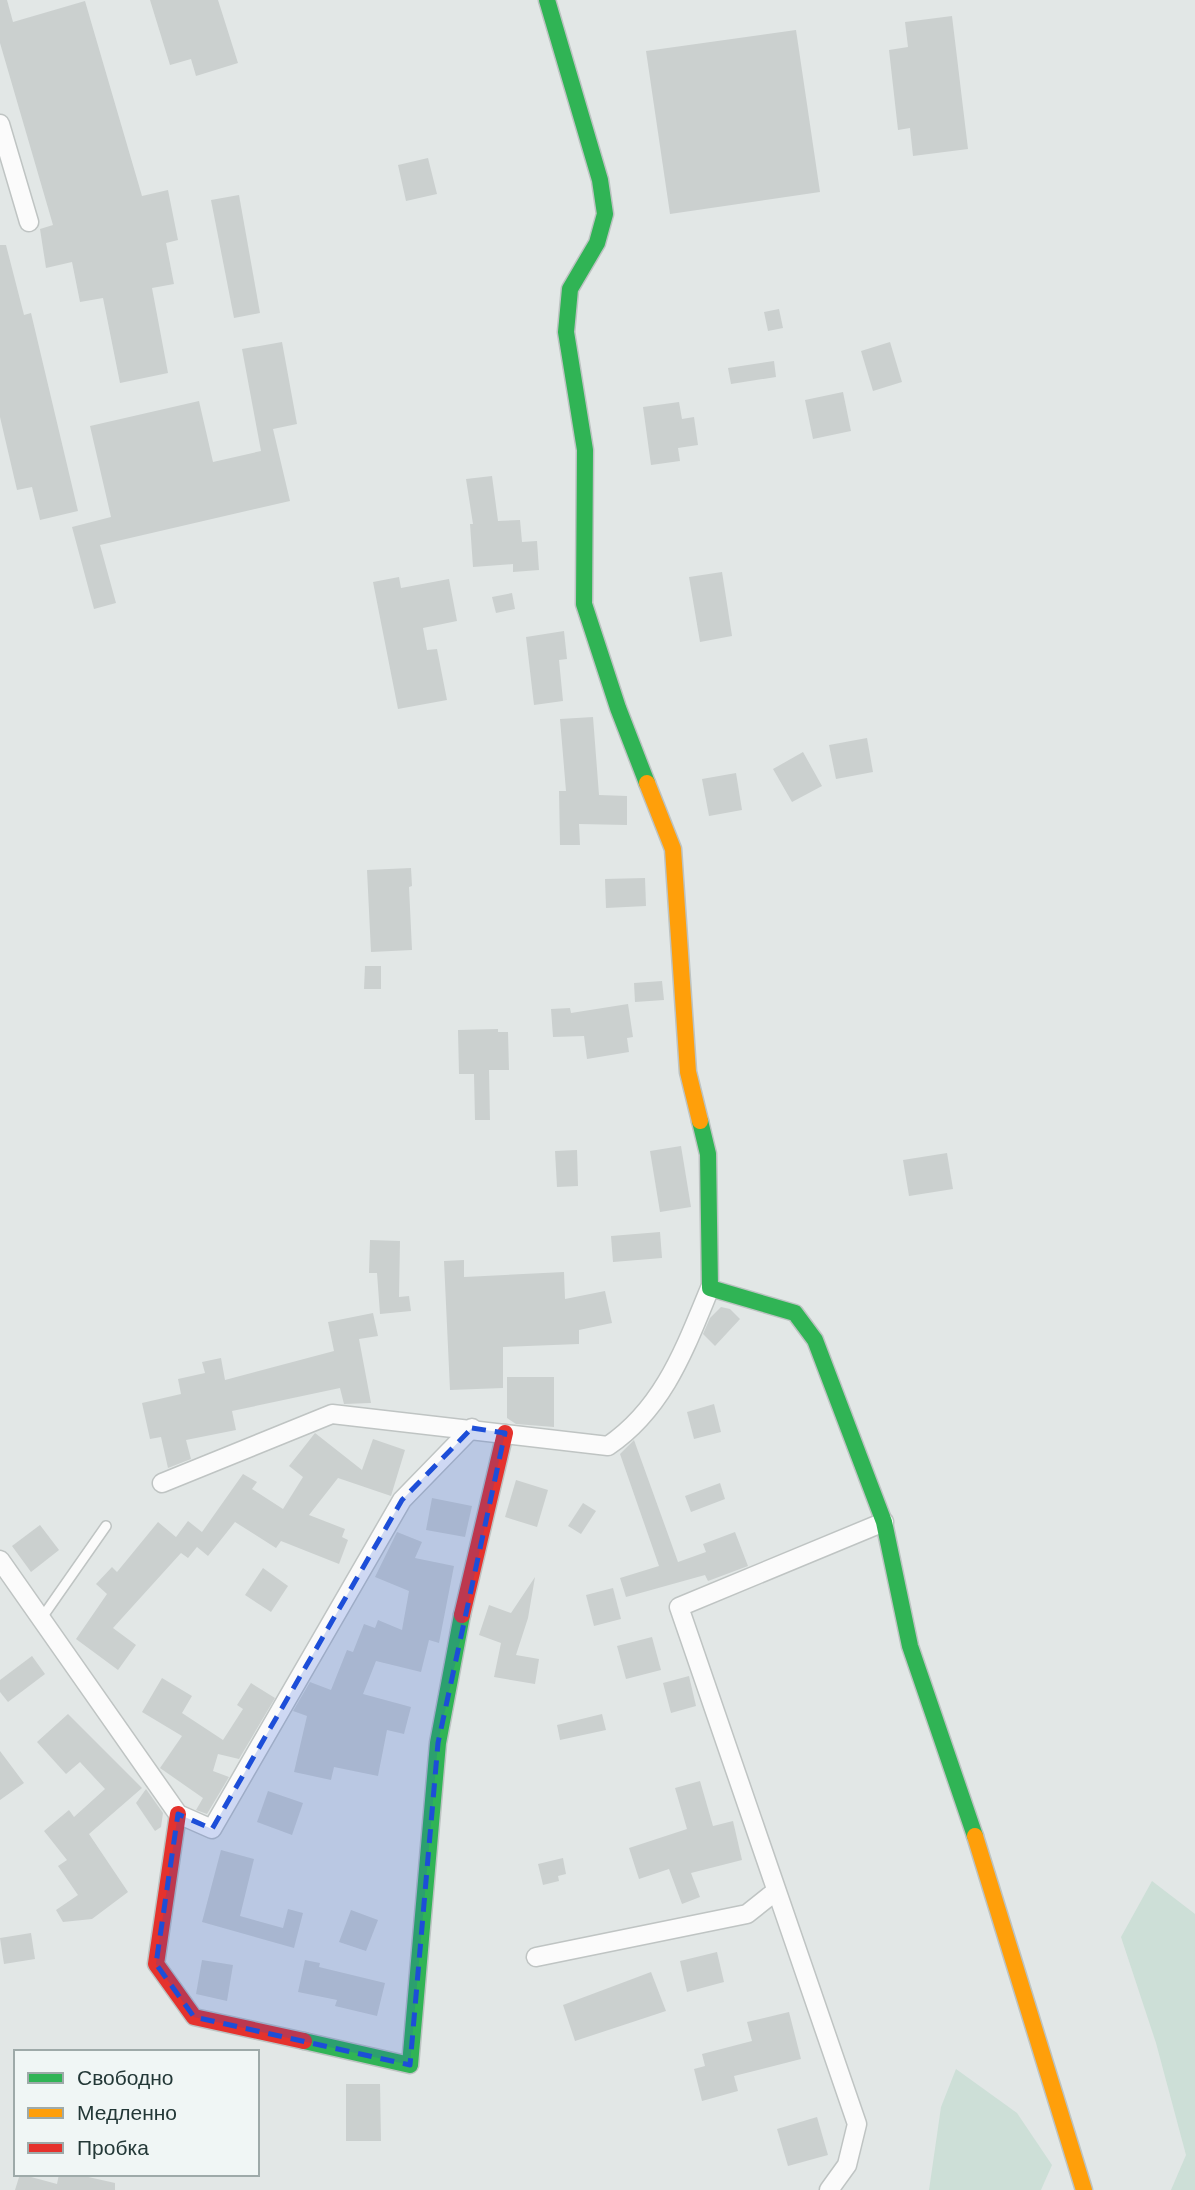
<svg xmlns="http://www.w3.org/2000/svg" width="1195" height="2190" font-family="'Work Sans',sans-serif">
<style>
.green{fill:#cddfd7}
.building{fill:#cbd0cf}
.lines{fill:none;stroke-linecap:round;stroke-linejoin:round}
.lane-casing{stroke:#bfc4c3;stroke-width:12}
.street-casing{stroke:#bfc4c3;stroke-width:21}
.fast-casing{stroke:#bdc3c2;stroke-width:19}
.slow-casing{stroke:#bdc3c2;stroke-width:19}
.jam-casing{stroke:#bdc3c2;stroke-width:19}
.lane{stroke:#fbfbfb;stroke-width:9}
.street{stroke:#fbfbfb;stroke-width:18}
.fast{stroke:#30b455;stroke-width:16}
.slow{stroke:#ff9f0a;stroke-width:16}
.jam{stroke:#e5322d;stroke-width:16}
.marked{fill:#1d4ed8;fill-opacity:0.2;stroke:#1d4ed8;stroke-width:5;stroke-dasharray:14 9;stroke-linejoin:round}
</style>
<rect width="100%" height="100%" fill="#e2e7e6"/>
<g class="green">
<polygon points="1152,1881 1195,1914 1195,2190 1171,2190 1186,2155 1156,2043 1121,1937"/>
<polygon points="956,2069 1017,2113 1052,2165 1041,2190 929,2190 941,2107"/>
</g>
<g class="building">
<polygon points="0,0 7,0 13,22 85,1 142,196 168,190 178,240 166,243 174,284 152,288 168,373 120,383 103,298 80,302 72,262 46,268 40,229 53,225 0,43"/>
<polygon points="150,0 218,0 238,63 196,76 191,59 170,65"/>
<polygon points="952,16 968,149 913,156 910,128 898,130 889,50 908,47 905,22"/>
<polygon points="796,30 820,192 670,214 646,51"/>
<polygon points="428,158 437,194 406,201 398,165"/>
<polygon points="239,195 260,313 234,318 211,200"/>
<polygon points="0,245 6,245 24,315 31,313 78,511 40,520 32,487 17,490 0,417"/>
<polygon points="779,309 783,328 768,331 764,312"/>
<polygon points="282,342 297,424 273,429 290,501 100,545 116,603 94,609 72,527 111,517 90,426 199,401 213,462 261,451 242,349"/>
<polygon points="890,342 902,382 873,391 861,351"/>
<polygon points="774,361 776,377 731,384 728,368"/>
<polygon points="843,392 851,431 813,439 805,400"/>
<polygon points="679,402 682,419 694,417 698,445 678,448 680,461 651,465 643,407"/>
<polygon points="492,476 498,521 520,520 522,542 537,541 539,570 513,572 513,564 473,567 470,524 473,524 466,479"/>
<polygon points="722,572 732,636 700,642 689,577"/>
<polygon points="399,577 401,588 449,579 457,621 423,628 427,650 437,649 447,700 398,709 373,582"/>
<polygon points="512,593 515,609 496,613 492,597"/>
<polygon points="564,631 567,659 559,660 563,701 534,705 526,637"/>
<polygon points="593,717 599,795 627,796 627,825 579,824 580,845 560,845 559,791 566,791 560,719"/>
<polygon points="867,738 873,772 836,779 829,745"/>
<polygon points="803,752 822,786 792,802 773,769"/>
<polygon points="736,773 742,810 709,816 702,779"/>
<polygon points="411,868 412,886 409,887 412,950 371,952 367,870"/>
<polygon points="645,878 646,906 606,908 605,879"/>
<polygon points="365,966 381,966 381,989 364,989"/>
<polygon points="662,981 664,1000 635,1002 634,983"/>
<polygon points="628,1004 633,1037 627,1038 629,1052 587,1059 584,1036 553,1037 551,1009 570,1008 571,1013"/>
<polygon points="498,1029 498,1032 508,1032 509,1070 489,1070 490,1120 475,1120 474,1074 459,1074 458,1030"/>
<polygon points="681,1146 691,1207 660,1212 650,1151"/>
<polygon points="577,1150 578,1186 557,1187 555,1151"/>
<polygon points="947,1153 953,1189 909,1196 903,1160"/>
<polygon points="660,1232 662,1258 613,1262 611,1236"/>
<polygon points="370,1240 400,1241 399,1297 409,1296 411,1311 380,1314 377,1273 369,1273"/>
<polygon points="464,1260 464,1277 564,1272 565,1299 605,1291 612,1323 579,1330 579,1344 503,1347 503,1388 450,1390 444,1261"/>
<polygon points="721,1307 730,1309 740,1319 715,1346 703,1334 710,1318"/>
<polygon points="373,1313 378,1336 359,1339 371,1403 344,1404 340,1388 232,1411 236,1430 186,1440 191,1459 168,1468 161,1437 150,1439 142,1403 181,1394 178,1379 205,1373 202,1362 221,1358 225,1380 334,1351 328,1322"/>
<polygon points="507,1377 554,1377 554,1427 516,1424 507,1418"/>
<polygon points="714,1404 721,1432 694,1439 687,1412"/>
<polygon points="315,1433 362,1470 373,1439 405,1450 391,1496 338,1478 309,1515 345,1529 342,1537 348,1540 339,1564 281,1541 276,1548 235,1522 208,1556 197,1547 188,1558 181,1553 113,1628 136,1645 118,1670 76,1639 107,1594 96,1584 112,1567 117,1572 158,1522 176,1537 188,1521 202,1532 243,1474 257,1482 252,1489 283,1509 303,1477 289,1466"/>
<polygon points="634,1440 678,1562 706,1552 703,1544 735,1532 748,1566 708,1581 705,1575 626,1597 620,1578 659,1566 620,1454"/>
<polygon points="516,1480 548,1490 537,1527 505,1517"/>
<polygon points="720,1483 725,1499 691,1512 685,1496"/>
<polygon points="432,1498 472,1506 465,1537 426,1530"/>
<polygon points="583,1503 596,1511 581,1534 568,1526"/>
<polygon points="40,1525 59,1550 31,1572 12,1546"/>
<polygon points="397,1532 422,1542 415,1558 454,1566 439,1643 429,1640 421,1672 376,1661 363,1694 411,1707 404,1734 387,1730 378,1776 334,1767 331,1780 294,1772 307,1716 293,1711 310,1682 331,1690 347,1650 353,1652 364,1624 375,1628 378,1620 402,1630 409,1591 375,1577"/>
<polygon points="263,1568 288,1586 271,1612 245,1595"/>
<polygon points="535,1577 528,1618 516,1655 539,1659 535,1684 494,1677 501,1643 479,1635 489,1605 511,1613"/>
<polygon points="613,1588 621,1619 594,1626 586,1595"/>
<polygon points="652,1637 661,1670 626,1679 617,1646"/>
<polygon points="32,1656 45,1674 8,1702 0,1692 0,1680"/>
<polygon points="689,1676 696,1706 671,1713 663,1683"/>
<polygon points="162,1678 192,1696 182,1713 223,1740 243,1709 237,1705 251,1683 275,1698 239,1759 218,1754 213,1771 229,1777 207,1814 196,1810 203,1798 160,1768 182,1736 142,1712"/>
<polygon points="68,1714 142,1788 89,1834 128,1892 92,1919 63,1922 56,1910 78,1895 58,1866 67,1860 44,1831 69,1810 74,1817 105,1789 80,1762 66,1774 37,1742"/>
<polygon points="602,1714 606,1730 560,1740 557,1725"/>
<polygon points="0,1751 24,1783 0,1800"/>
<polygon points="700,1781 713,1826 733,1821 742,1860 691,1873 700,1897 682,1904 669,1869 639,1879 629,1848 687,1829 675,1788"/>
<polygon points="146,1789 163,1813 161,1827 155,1831 136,1803"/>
<polygon points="268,1791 303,1803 292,1835 257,1822"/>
<polygon points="221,1850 254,1859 240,1916 283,1928 288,1909 303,1913 294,1948 202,1922"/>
<polygon points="563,1858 566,1874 558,1876 559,1881 543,1885 538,1864"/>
<polygon points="351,1910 378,1920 366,1951 339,1942"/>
<polygon points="31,1933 35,1959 4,1964 0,1938"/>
<polygon points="717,1952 724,1982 687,1992 680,1961"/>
<polygon points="202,1960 233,1965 227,2001 196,1994"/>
<polygon points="305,1960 320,1963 319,1967 385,1983 377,2016 335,2006 337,2000 298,1992"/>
<polygon points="651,1972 666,2011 575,2041 563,2005"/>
<polygon points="789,2012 801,2059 734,2076 738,2091 702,2101 694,2069 705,2066 702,2054 752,2041 747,2022"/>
<polygon points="346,2084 380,2084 381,2141 346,2141"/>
<polygon points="817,2117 828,2155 788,2166 777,2129"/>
<polygon points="20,2174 57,2184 59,2174 75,2174 115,2183 115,2190 15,2190"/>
</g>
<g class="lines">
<g class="lane-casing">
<polyline id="lane" points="41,1619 106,1526"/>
</g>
<g class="street-casing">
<g id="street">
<polyline points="0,124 29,222"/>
<path d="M 162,1483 L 332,1414 L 608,1446 C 664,1408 685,1348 710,1288"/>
<polyline points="0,1560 178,1814 212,1829 402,1500 472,1428"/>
<polyline points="536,1957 747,1914 776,1891"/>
<polyline points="829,2190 847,2165 857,2124 679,1607 884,1522"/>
</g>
</g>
<g class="fast-casing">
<g id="fast">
<polyline points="547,0 600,180 605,214 597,243 570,289 566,332 585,450 584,604 618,708 647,783"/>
<polyline points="700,1121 708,1154 710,1288 795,1313 815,1340 884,1522 910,1646 975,1836"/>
<polyline points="304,2041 410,2065 438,1743 462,1615"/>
</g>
</g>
<g class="slow-casing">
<g id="slow">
<polyline points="647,783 673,849 688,1072 700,1121"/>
<polyline points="975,1836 1084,2190"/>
</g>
</g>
<g class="jam-casing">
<g id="jam">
<polyline points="462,1615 505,1433"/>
<polyline points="178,1814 156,1964 194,2017 304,2041"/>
</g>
</g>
<use href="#lane" class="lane"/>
<use href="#street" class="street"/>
<use href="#fast" class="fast"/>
<use href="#slow" class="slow"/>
<use href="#jam" class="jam"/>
</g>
<path class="marked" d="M 472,1428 L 505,1433 L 438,1743 L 410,2065 L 194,2017 L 156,1964 L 178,1814 L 212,1829 L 402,1500 Z"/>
<rect x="14" y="2050" width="245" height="126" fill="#f0f6f5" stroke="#9eaaa9" stroke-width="2"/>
<rect x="28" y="2073" width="35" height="10" fill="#30b455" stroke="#9eaaa9" stroke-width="2"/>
<text x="77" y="2085" font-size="21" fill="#233837">Свободно</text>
<rect x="28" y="2108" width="35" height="10" fill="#ff9f0a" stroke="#9eaaa9" stroke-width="2"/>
<text x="77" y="2120" font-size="21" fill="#233837">Медленно</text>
<rect x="28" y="2143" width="35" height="10" fill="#e5322d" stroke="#9eaaa9" stroke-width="2"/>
<text x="77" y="2155" font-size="21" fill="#233837">Пробка</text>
</svg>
